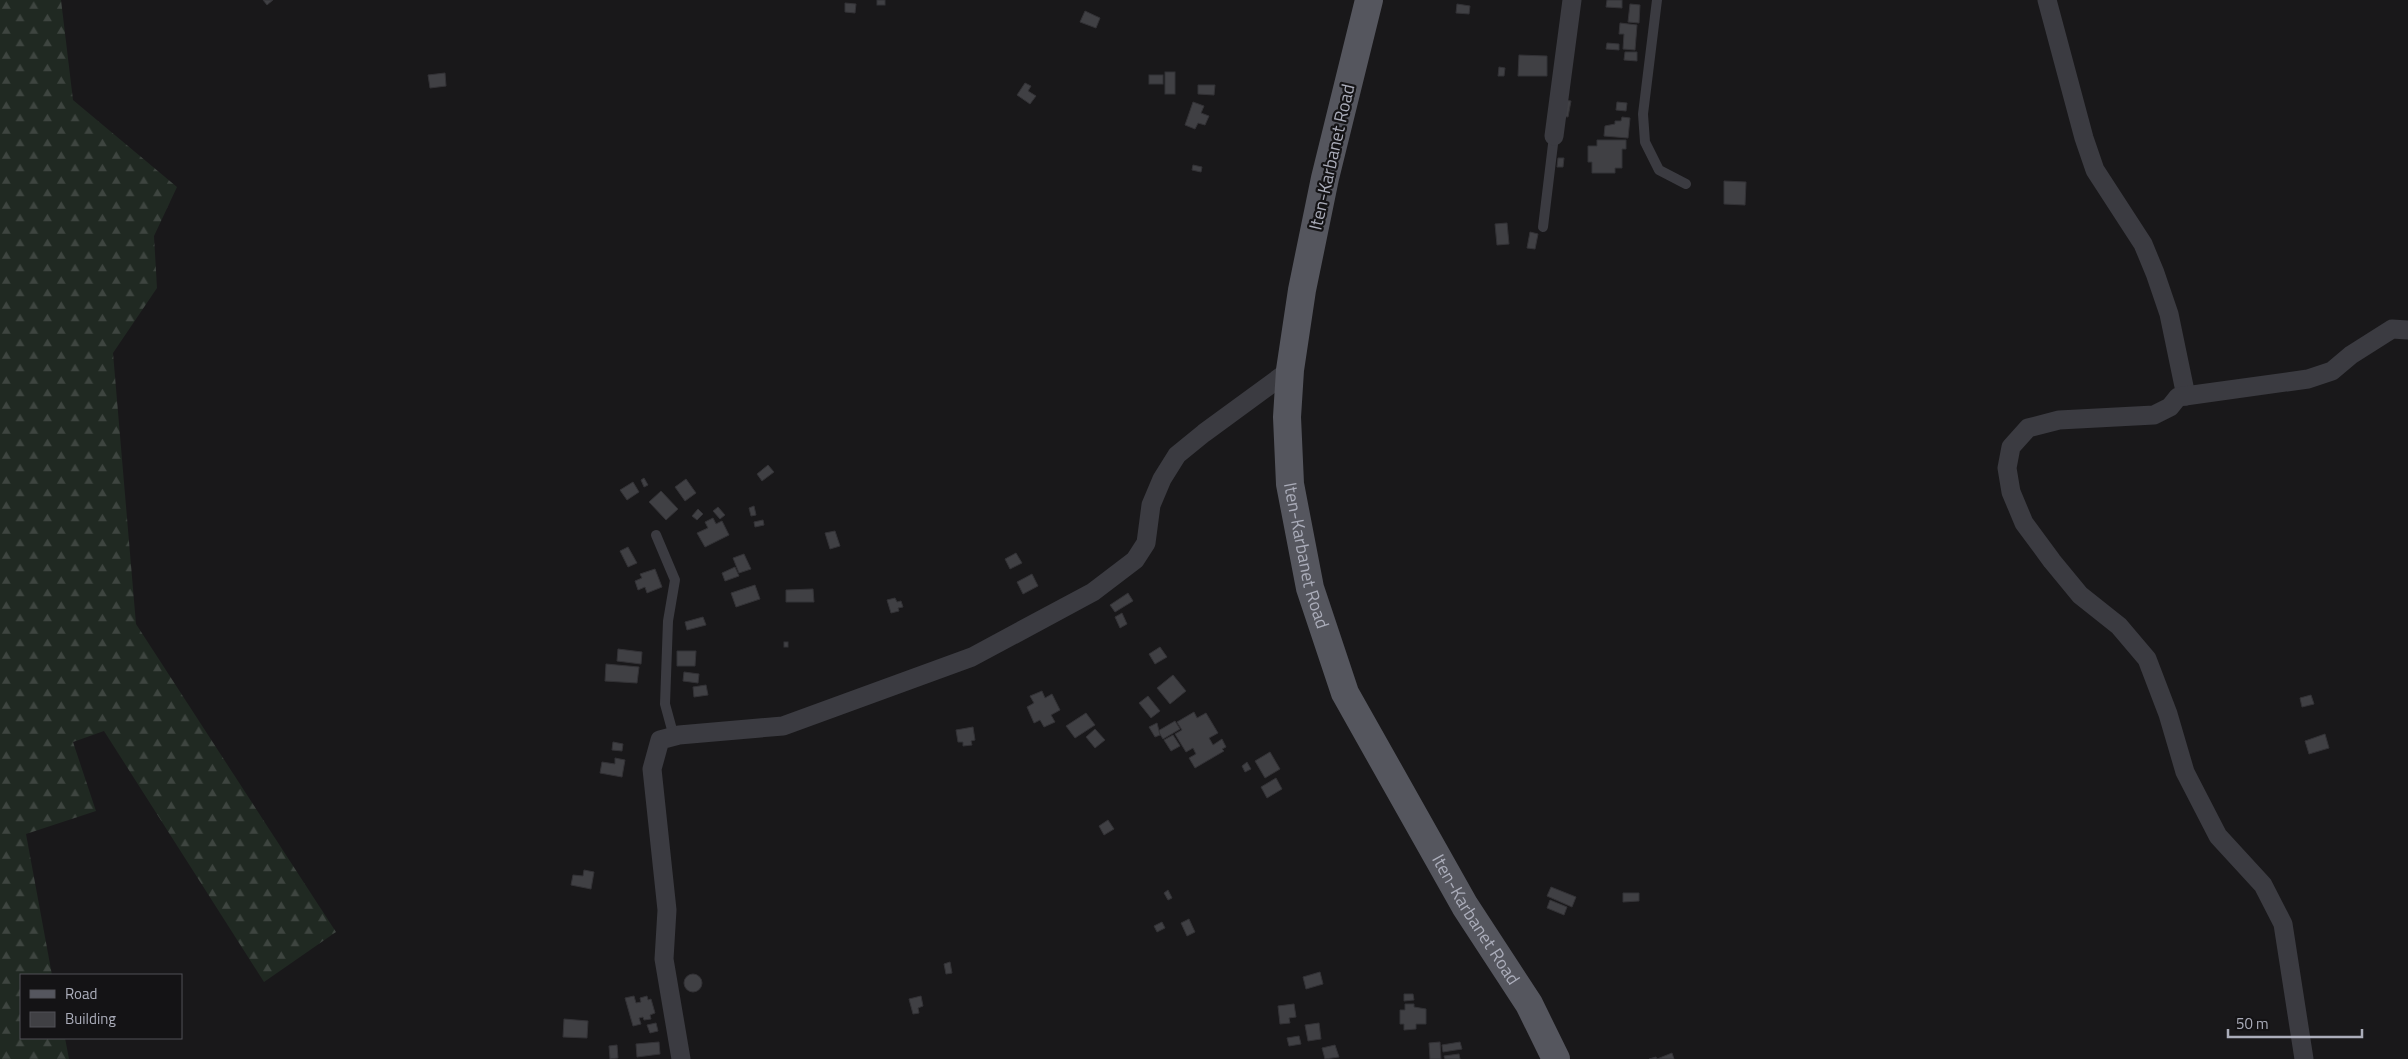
<svg xmlns="http://www.w3.org/2000/svg" width="2408" height="1059" font-family="'Titillium Web',sans-serif">
<style>
.forest{fill:url(#forest-firs)}
.building{fill:#404044;stroke:#333236}
.lines{fill:none;stroke-linecap:round;stroke-linejoin:round}
.lane{stroke:#3b3b41;stroke-width:10}
.street{stroke:#3b3b41;stroke-width:19}
.primary{stroke:#55565e;stroke-width:28}
.labels{text-anchor:middle;stroke-width:4.5;stroke-linejoin:round;paint-order:stroke}
.street-label{font-size:18px;fill:#abadba;stroke:#141315}
</style>
<defs>
<pattern id="forest-firs" width="22" height="20" patternUnits="userSpaceOnUse" patternTransform="scale(1.25)"><rect width="22" height="20" fill="#202922"/><path d="M5 1l3.5 6h-7zM16 11l3.5 6h-7z" fill="#3e4540"/></pattern>
</defs>
<rect width="100%" height="100%" fill="#19181a"/>
<polygon class="forest" points="0,0 61,0 73,100 177,187 154,236 157,288 113,353 136,624 336,932 264,982 104,731 73,742 96,811 26,834 52,975 21,975 21,1038 65,1038 69,1059 0,1059"/>
<g class="building">
<polygon points="263,0 273,0 267,5"/>
<rect x="877" y="0" width="8" height="5"/>
<polygon points="1607,0 1622,0 1622,8 1606,7"/>
<polygon points="845,3 856,4 855,13 845,12"/>
<polygon points="1457,4 1470,6 1469,14 1456,13"/>
<polygon points="1630,4 1640,5 1639,23 1628,22"/>
<polygon points="1085,11 1100,18 1096,28 1080,22"/>
<polygon points="1620,23 1637,25 1635,50 1623,49 1624,34 1619,34"/>
<polygon points="1607,43 1619,44 1619,50 1606,49"/>
<polygon points="1625,52 1637,52 1637,61 1624,60"/>
<polygon points="1519,55 1547,56 1547,76 1518,76"/>
<polygon points="1499,67 1505,68 1504,76 1498,76"/>
<rect x="1165" y="72" width="10" height="22"/>
<polygon points="445,73 446,86 430,88 428,75"/>
<rect x="1149" y="75" width="14" height="9"/>
<polygon points="1025,83 1031,86 1028,91 1036,96 1030,104 1017,95"/>
<polygon points="1198,85 1215,85 1214,95 1198,94"/>
<polygon points="1563,100 1571,101 1568,117 1561,116"/>
<polygon points="1193,102 1204,106 1201,113 1209,116 1205,125 1198,123 1195,129 1185,125"/>
<polygon points="1617,102 1627,103 1626,111 1616,110"/>
<polygon points="1622,117 1630,118 1628,138 1604,136 1605,126 1615,124 1615,121 1621,121"/>
<polygon points="1597,140 1626,140 1626,149 1622,149 1622,168 1615,168 1615,173 1592,173 1592,162 1588,162 1588,146 1597,146"/>
<polygon points="1558,158 1564,158 1563,167 1557,167"/>
<polygon points="1193,165 1202,167 1201,172 1192,170"/>
<polygon points="1724,181 1746,182 1745,205 1724,204"/>
<polygon points="1507,223 1509,244 1497,245 1495,224"/>
<polygon points="1530,232 1538,234 1535,249 1527,248"/>
<polygon points="768,465 774,472 762,481 757,474"/>
<polygon points="644,478 648,485 644,487 641,480"/>
<polygon points="686,479 696,493 685,501 675,487"/>
<polygon points="633,482 639,492 627,500 620,490"/>
<polygon points="661,491 678,509 666,520 649,502"/>
<polygon points="754,506 756,515 751,516 749,508"/>
<polygon points="718,507 725,515 720,519 713,511"/>
<polygon points="698,509 703,514 697,520 692,516"/>
<polygon points="713,518 716,524 722,521 729,535 705,547 697,533 708,528 705,522"/>
<polygon points="763,520 764,525 755,527 754,522"/>
<polygon points="835,531 840,546 830,549 825,533"/>
<polygon points="628,547 637,563 628,567 620,551"/>
<polygon points="1016,553 1022,563 1010,569 1005,559"/>
<polygon points="744,554 751,569 739,573 733,558"/>
<polygon points="735,567 739,576 725,581 722,573"/>
<polygon points="655,569 662,587 647,593 645,587 638,590 635,581 642,578 640,574"/>
<polygon points="1032,574 1038,586 1023,594 1017,582"/>
<polygon points="755,585 760,599 736,607 731,593"/>
<polygon points="813,589 814,602 786,602 786,590"/>
<polygon points="1128,593 1133,601 1115,612 1110,605"/>
<polygon points="895,598 897,602 901,601 903,607 898,608 899,611 891,613 887,600"/>
<polygon points="1122,613 1127,624 1120,628 1115,617"/>
<polygon points="703,617 706,625 687,630 685,622"/>
<rect x="784" y="642" width="4" height="5"/>
<polygon points="1160,647 1167,657 1155,664 1149,654"/>
<polygon points="618,649 642,652 641,664 617,661"/>
<polygon points="677,651 696,651 695,666 677,666"/>
<polygon points="606,664 639,667 637,683 605,681"/>
<polygon points="684,672 699,674 698,683 683,681"/>
<polygon points="1173,675 1186,691 1170,704 1157,688"/>
<polygon points="706,685 708,695 694,697 693,687"/>
<polygon points="1042,691 1045,698 1052,694 1060,710 1051,715 1055,722 1044,727 1040,720 1034,723 1027,707 1034,703 1030,696"/>
<polygon points="2311,695 2314,704 2302,707 2300,698"/>
<polygon points="1148,696 1160,711 1151,718 1139,703"/>
<polygon points="1194,712 1197,718 1206,713 1218,733 1209,738 1213,745 1222,739 1226,747 1222,749 1224,751 1195,768 1189,758 1196,754 1193,748 1186,752 1175,734 1182,730 1177,722"/>
<polygon points="1086,713 1095,725 1075,738 1066,726"/>
<polygon points="1175,721 1180,729 1163,739 1158,731"/>
<polygon points="1157,723 1160,735 1155,737 1149,727"/>
<polygon points="973,727 975,740 971,741 972,745 963,746 963,742 958,742 956,730"/>
<polygon points="1095,729 1105,740 1095,748 1086,737"/>
<polygon points="2325,734 2329,748 2309,754 2305,741"/>
<polygon points="1173,735 1180,746 1171,751 1164,740"/>
<polygon points="613,742 623,744 622,751 612,750"/>
<polygon points="1270,752 1280,769 1265,778 1255,761"/>
<polygon points="615,758 625,760 622,777 600,773 602,762 615,764"/>
<polygon points="1247,762 1251,769 1245,772 1242,766"/>
<polygon points="1276,778 1282,789 1267,798 1261,787"/>
<polygon points="1108,820 1114,829 1104,835 1099,826"/>
<polygon points="584,870 594,872 591,889 571,885 573,875 583,876"/>
<polygon points="1551,887 1576,897 1572,907 1547,896"/>
<polygon points="1168,890 1172,898 1168,900 1164,893"/>
<polygon points="1623,893 1639,893 1639,901 1623,902"/>
<polygon points="1550,900 1567,907 1564,915 1547,908"/>
<polygon points="1189,919 1195,932 1187,936 1181,923"/>
<polygon points="1162,922 1165,928 1157,932 1154,926"/>
<polygon points="950,962 952,973 946,974 944,964"/>
<polygon points="1320,972 1323,984 1306,989 1303,977"/>
<circle cx="693" cy="983" r="9"/>
<polygon points="1404,994 1413,994 1414,1000 1404,1001"/>
<polygon points="634,996 636,1003 641,1002 640,998 647,996 648,1000 651,999 655,1013 650,1015 651,1019 644,1020 643,1017 639,1018 641,1024 633,1026 625,998"/>
<polygon points="921,996 923,1006 918,1008 919,1013 913,1014 909,999"/>
<polygon points="1294,1004 1296,1017 1289,1018 1290,1023 1280,1024 1278,1006"/>
<polygon points="1405,1004 1414,1004 1414,1007 1426,1009 1426,1024 1416,1024 1416,1029 1404,1030 1404,1024 1400,1024 1400,1010 1405,1010"/>
<polygon points="564,1019 588,1021 587,1038 563,1037"/>
<polygon points="656,1023 658,1031 650,1033 647,1025"/>
<polygon points="1319,1023 1321,1039 1308,1041 1305,1025"/>
<polygon points="1299,1036 1301,1044 1289,1046 1287,1038"/>
<polygon points="659,1042 660,1054 637,1057 636,1044"/>
<polygon points="1440,1042 1441,1059 1430,1059 1429,1043"/>
<polygon points="1460,1042 1462,1049 1443,1052 1442,1045"/>
<polygon points="617,1045 618,1058 610,1059 609,1046"/>
<polygon points="1335,1045 1339,1057 1325,1059 1322,1048"/>
<polygon points="1672,1053 1674,1059 1649,1059 1656,1057 1657,1059"/>
<polygon points="1459,1054 1460,1059 1445,1059 1444,1056"/>
</g>
<g class="lines">
<g class="lane">
<polyline points="1657,0 1643,114 1645,142 1659,170 1686,184"/>
<polyline points="1543,227 1554,136"/>
<polyline points="656,535 675,580 668,621 665,704 674,737"/>
</g>
<g class="street">
<polyline points="2047,0 2084,138 2095,170 2143,244 2155,273 2169,314 2186,396"/>
<polyline points="1554,136 1572,0"/>
<polyline points="681,1059 664,959 667,910 652,769 660,740 679,735 783,726 972,657 1093,592 1135,560 1146,543 1151,505 1162,479 1177,455 1204,433 1290,370"/>
<polyline points="2304,1059 2283,924 2263,885 2218,836 2185,772 2168,714 2147,659 2119,626 2080,595 2052,561 2024,523 2011,492 2007,468 2011,447 2028,428 2059,420 2154,415 2170,407 2178,397 2308,379 2332,371 2351,355 2392,329 2408,330"/>
</g>
<path class="primary" id="s1" d="M 1369,0 L 1325,178 L 1302,290 L 1290,370 L 1287,417 L 1290,484 L 1310,588 L 1345,693 L 1465,906 L 1529,1004 L 1556,1059"/>
</g>
<g class="labels">
<g class="street-label">
<text transform="translate(1332 157) rotate(-77)" y="6">Iten-Karbanet Road</text>
<text dy="6" stroke="none"><textPath href="#s1" startOffset="566">Iten-Karbanet Road</textPath></text>
<text dy="6" stroke="none"><textPath href="#s1" startOffset="971">Iten-Karbanet Road</textPath></text>
</g>
</g>
<rect x="20" y="974" width="162" height="65" fill="#141315" stroke="#505157"/>
<rect x="30" y="990" width="25" height="8" fill="#55565e" stroke="#505157"/>
<text x="65" y="999" font-size="15" fill="#abadba">Road</text>
<rect x="30" y="1012" width="25" height="15" fill="#404044" stroke="#505157"/>
<text x="65" y="1024" font-size="15" fill="#abadba">Building</text>
<path d="M2228 1029v8h134v-8" fill="none" stroke="#abadba" stroke-width="2.5"/>
<text x="2236" y="1029" font-size="15" fill="#abadba" stroke="#141315" stroke-width="4" paint-order="stroke">50 m</text>
</svg>
